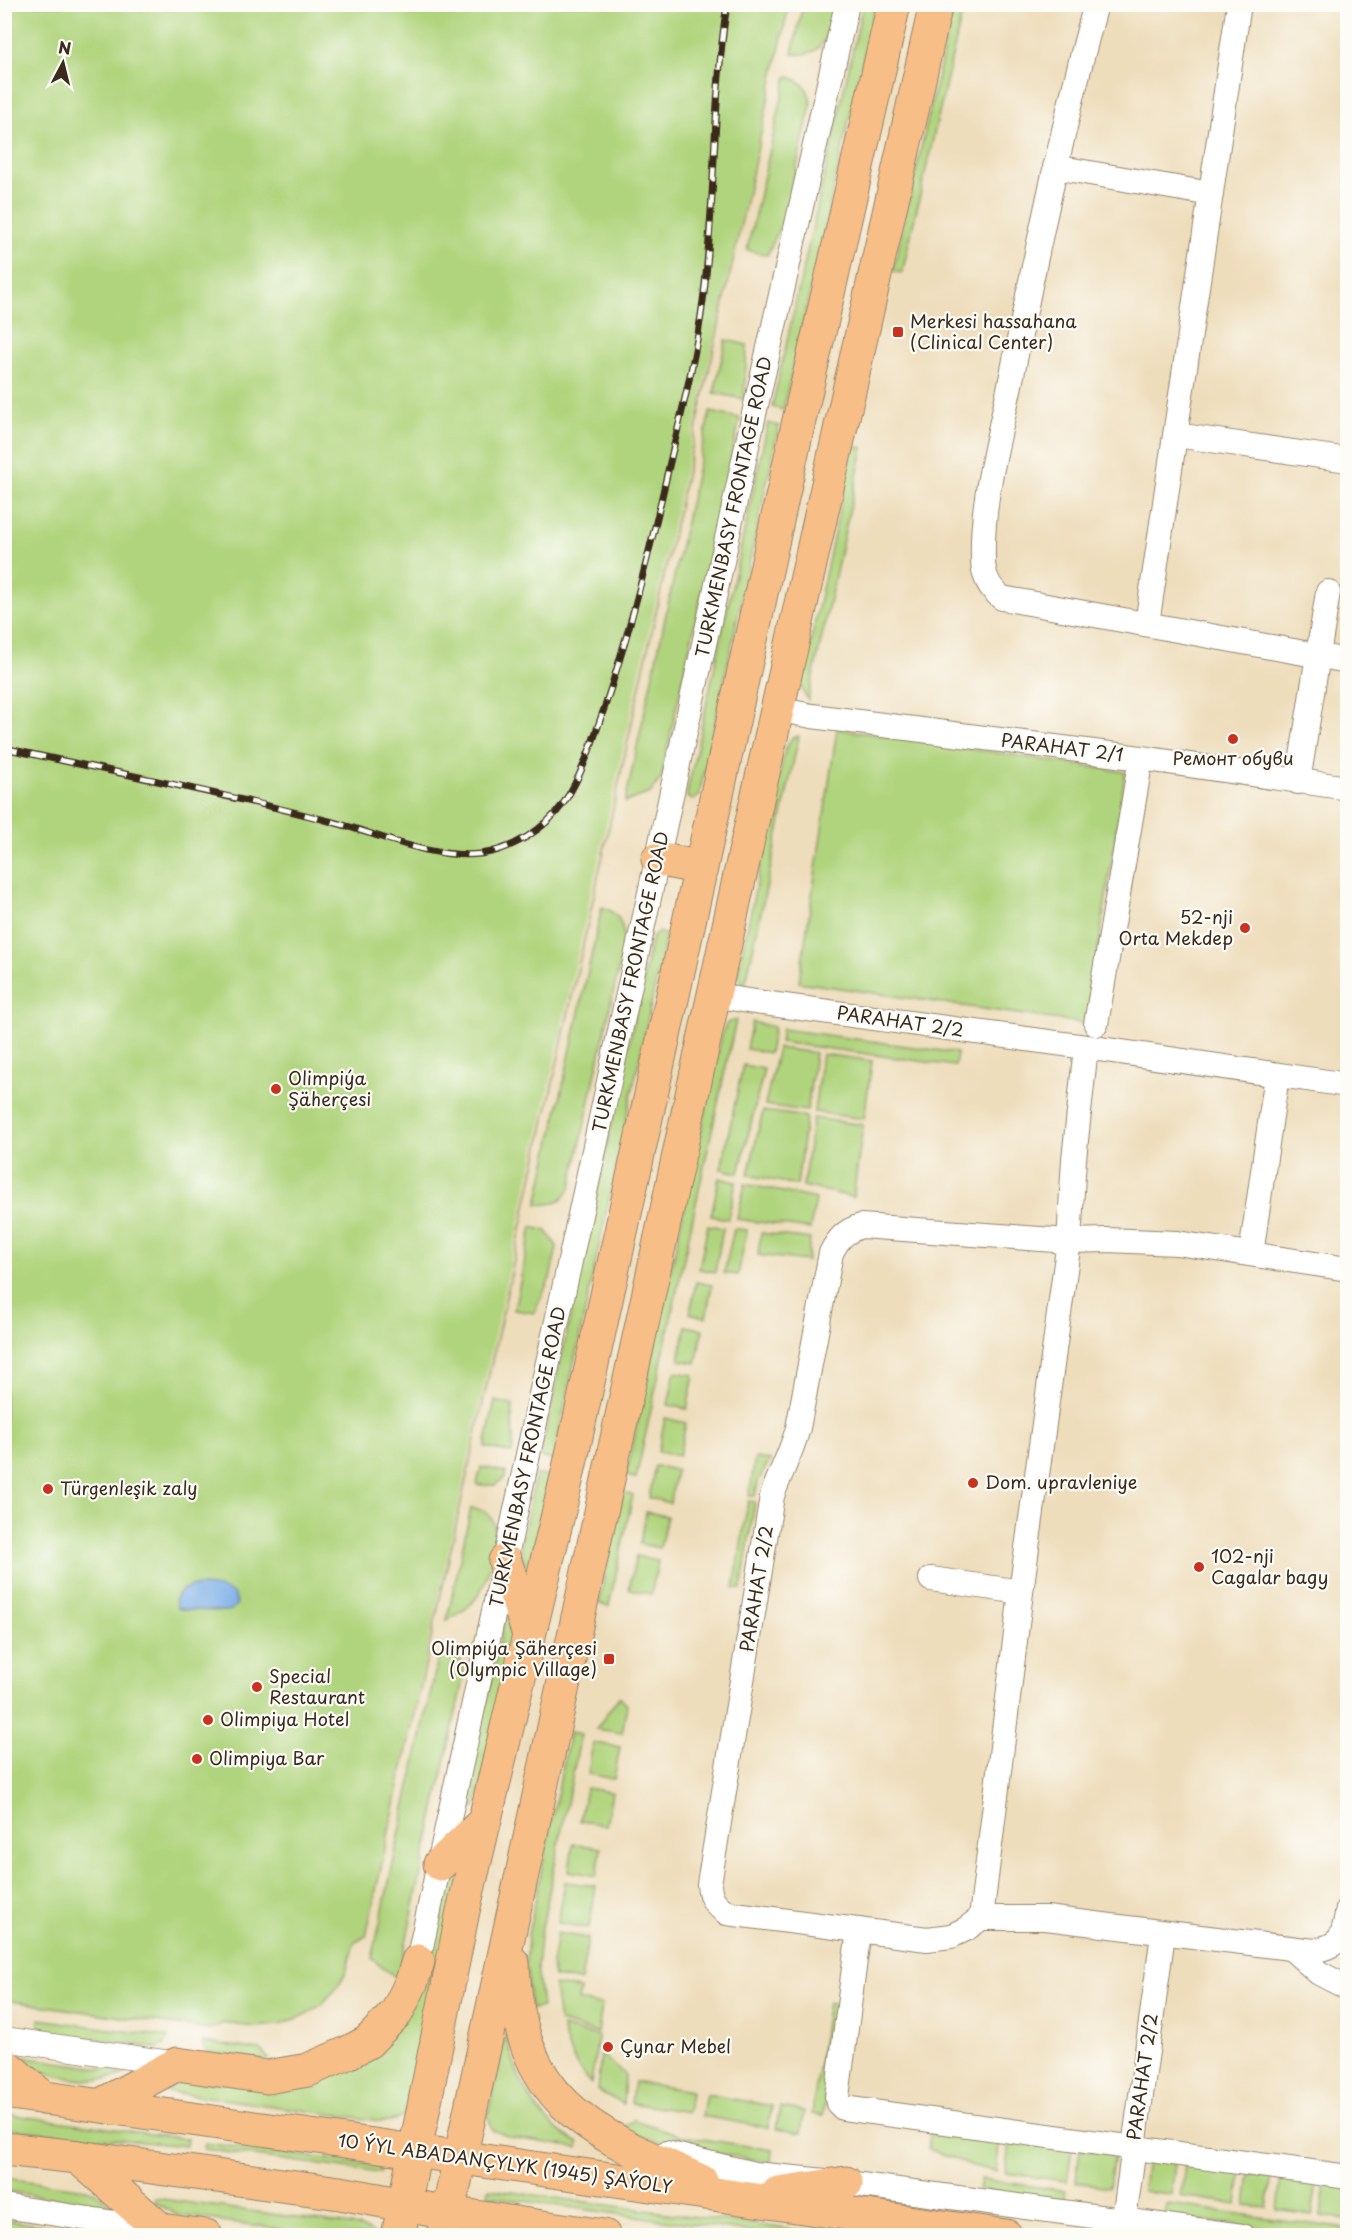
<svg xmlns="http://www.w3.org/2000/svg" width="1352" height="2240" font-family="'Playpen Sans',sans-serif">
<style>
.green{fill:#b0d47d;stroke:#767f4e;stroke-width:1.5}
.water{fill:#7aaee7;stroke:#5a6c82;stroke-width:1.5}
.lines{fill:none;stroke-linecap:round;stroke-linejoin:round}
.minor-casing{stroke:#94846c;stroke-width:26}
.primary-casing{stroke:#94846c;stroke-width:35}
.minor{stroke:#fff;stroke-width:24}
.primary{stroke:#f7be87;stroke-width:33}
.rail-casing{stroke:#3b2a1e;stroke-width:7}
.rail{stroke:#fdfcf7;stroke-width:4.5;stroke-dasharray:14;stroke-linecap:butt}
.poi-dot{fill:#c8321e;stroke:#fdfcf7;stroke-width:2}
.labels{text-anchor:middle;stroke-width:4.5;stroke-linejoin:round;paint-order:stroke}
.poi-label{font-size:18px;fill:#3b2a1e;stroke:#fdfcf7;text-anchor:start}
.street-label{font-size:18px;fill:#3b2a1e;stroke:#fdfcf7}
</style>
<rect width="100%" height="100%" fill="#fdfcf7"/>
<filter id="ink" filterUnits="userSpaceOnUse"><feTurbulence type="fractalNoise" baseFrequency=".0167" numOctaves="2"/><feDisplacementMap in="SourceGraphic" scale="12" xChannelSelector="R" yChannelSelector="G"/><feConvolveMatrix kernelMatrix="1 2 1 2 8 2 1 2 1" color-interpolation-filters="sRGB"/></filter>
<filter id="wash" filterUnits="userSpaceOnUse"><feTurbulence type="fractalNoise" baseFrequency=".008" numOctaves="4" result="noise"/><feDisplacementMap in="SourceGraphic" scale="24" xChannelSelector="R" yChannelSelector="G"/><feGaussianBlur stdDeviation="1.35" result="paint"/><feColorMatrix in="noise" values="0 0 0 0 0 0 0 0 0 0 0 0 0 0 0 0 0 1.4 0 .05"/><feComposite in="paint" operator="in"/></filter>
<g filter="url(#wash)">
<rect width="100%" height="100%" fill="#edb"/>
<g class="green">
<path d="M 4,5 L 789,5 C 644,647 503,1291 366,1936 L 354,1943 L 346,1973 L 335,1990 L 322,2004 L 308,2014 L 280,2025 L 254,2027 L 223,2023 L 211,2030 L 5,2000 Z"/>
<path d="M 803,5 L 834,5 C 828,31 827,58 792,54 Z"/>
<polygon points="863,5 875,5 783,410 772,407"/>
<polygon points="954,5 964,5 902,273 893,271"/>
<path d="M 787,76 C 802,81 810,88 811,105 L 784,219 L 767,255 L 747,250 Z"/>
<polygon points="726,340 747,345 744,399 714,393"/>
<polygon points="710,412 740,418 661,778 650,793 625,802"/>
<polygon points="768,423 779,426 699,796 693,800 687,797 687,793"/>
<polygon points="853,446 863,448 808,700 802,690 802,682"/>
<polygon points="837,729 1125,772 1087,1024 799,982"/>
<polygon points="799,736 745,986 739,979 738,971 785,749 792,738"/>
<path d="M 602,907 C 620,913 624,926 624,943 L 571,1187 C 564,1201 553,1206 537,1204 Z"/>
<polygon points="658,932 665,935 665,939 553,1460 540,1457 652,937"/>
<polygon points="736,1020 636,1478 626,1476 723,1031 727,1023"/>
<polygon points="752,1022 774,1027 769,1053 746,1049"/>
<polygon points="782,1029 957,1053 955,1066 780,1042"/>
<polygon points="778,1048 815,1053 807,1111 765,1105"/>
<polygon points="822,1054 872,1061 864,1119 814,1112"/>
<polygon points="743,1065 764,1069 739,1173 721,1169"/>
<polygon points="763,1111 806,1117 797,1185 748,1175"/>
<polygon points="813,1118 863,1125 853,1197 803,1186"/>
<polygon points="719,1178 736,1182 728,1219 711,1216"/>
<polygon points="745,1184 816,1199 810,1229 737,1219"/>
<polygon points="708,1225 723,1228 715,1272 699,1269"/>
<polygon points="532,1227 547,1231 557,1247 550,1278 534,1313 514,1310"/>
<polygon points="734,1229 747,1230 738,1275 724,1273"/>
<polygon points="761,1233 810,1239 807,1261 758,1255"/>
<polygon points="696,1282 712,1285 706,1317 690,1314"/>
<polygon points="686,1326 703,1330 696,1363 679,1360"/>
<polygon points="675,1372 694,1375 687,1409 668,1405"/>
<path d="M 495,1401 L 513,1405 C 510,1420 515,1436 512,1453 L 485,1447 Z"/>
<polygon points="665,1418 686,1423 679,1456 658,1452"/>
<polygon points="755,1458 770,1460 758,1481 755,1496 749,1496"/>
<polygon points="655,1466 676,1470 670,1503 649,1498"/>
<polygon points="481,1467 506,1472 505,1477 495,1485 477,1485"/>
<polygon points="536,1474 549,1477 529,1570 526,1569 521,1546"/>
<polygon points="623,1493 633,1495 609,1606 599,1603"/>
<polygon points="748,1501 755,1502 741,1589 734,1588"/>
<path d="M 471,1508 C 477,1509 484,1509 488,1514 C 504,1529 488,1582 477,1597 C 469,1607 459,1615 447,1620 Z"/>
<polygon points="646,1512 667,1516 660,1548 640,1544"/>
<polygon points="636,1556 658,1561 651,1594 629,1589"/>
<polygon points="505,1617 508,1619 511,1644 476,1806 460,1823"/>
<path d="M 450,1655 C 460,1658 465,1664 464,1675 L 398,1979 L 372,1959 L 438,1659 Z"/>
<polygon points="619,1697 627,1705 622,1733 596,1729"/>
<polygon points="570,1732 581,1734 540,1937 537,1967 542,2007 531,2009 526,1966 528,1935"/>
<polygon points="593,1743 620,1747 614,1779 588,1774"/>
<polygon points="586,1788 612,1792 606,1825 580,1821"/>
<polygon points="573,1844 601,1848 597,1876 569,1871"/>
<path d="M 464,1865 L 408,2111 C 400,2121 392,2121 381,2121 L 164,2091 L 179,2083 L 186,2082 L 313,2083 L 430,1965 L 447,1890 Z"/>
<polygon points="565,1882 596,1886 589,1928 558,1923"/>
<polygon points="557,1933 588,1938 581,1981 554,1977 552,1965"/>
<polygon points="554,1985 580,1989 578,2001 602,2005 598,2033 559,2022"/>
<polygon points="828,2002 839,2004 823,2116 812,2114"/>
<polygon points="39,2019 168,2037 164,2045 157,2048 48,2033 39,2027"/>
<path d="M 562,2027 L 598,2036 L 591,2084 C 576,2067 567,2050 562,2027 Z"/>
<path d="M 506,2033 C 515,2077 536,2123 579,2143 L 578,2148 L 510,2137 L 492,2130 L 488,2115 Z"/>
<polygon points="202,2042 260,2050 269,2059 266,2060 206,2052"/>
<polygon points="601,2054 625,2075 623,2104 597,2090"/>
<path d="M 21,2057 L 127,2072 C 98,2087 48,2079 22,2060 Z"/>
<polygon points="634,2082 691,2091 688,2112 631,2103"/>
<polygon points="706,2094 772,2106 768,2128 702,2116"/>
<polygon points="780,2107 804,2111 801,2133 776,2129"/>
<polygon points="5,2114 187,2139 186,2146 5,2129"/>
<polygon points="634,2120 683,2136 772,2150 771,2162 680,2148 619,2130"/>
<polygon points="931,2129 1000,2138 996,2171 973,2166 928,2149"/>
<polygon points="1010,2139 1072,2148 1067,2181 1005,2173"/>
<polygon points="205,2143 380,2166 380,2173 204,2149"/>
<polygon points="1080,2149 1114,2154 1109,2187 1076,2182"/>
<polygon points="1147,2158 1175,2163 1171,2195 1143,2192"/>
<polygon points="1185,2164 1241,2171 1237,2204 1181,2196"/>
<polygon points="1250,2173 1272,2176 1267,2208 1246,2206"/>
<polygon points="1281,2177 1317,2182 1312,2215 1277,2210"/>
<polygon points="5,2178 86,2189 95,2192 112,2207 5,2191"/>
<polygon points="981,2179 1066,2191 1064,2202 979,2190"/>
<polygon points="1325,2183 1347,2186 1347,2219 1321,2216"/>
<polygon points="489,2189 832,2235 773,2235 488,2196"/>
<polygon points="155,2198 350,2225 371,2231 376,2235 300,2235 275,2228 177,2215 155,2202"/>
<polygon points="1167,2204 1347,2229 1347,2235 1312,2235 1165,2216"/>
<polygon points="5,2220 107,2235 24,2236 5,2233"/>
</g>
<path class="water" d="M 192,1586 C 208,1586 222,1586 235,1595 L 237,1604 L 231,1610 L 226,1611 L 185,1610 L 177,1608 C 172,1595 180,1589 192,1586 Z"/>
</g>
<g filter="url(#ink)">
<g class="lines">
<g class="minor-casing">
<g id="minor">
<path d="M 1096,4 C 1062,129 1036,254 1011,380 C 999,439 981,499 983,559 C 983,576 989,588 1002,598 L 1348,661"/>
<polyline points="1055,167 1211,194"/>
<polyline points="1176,435 1348,460"/>
<polyline points="1147,624 1239,4"/>
<polyline points="776,709 812,716 1141,758 1348,788"/>
<polyline points="1298,782 1328,592"/>
<polyline points="714,995 748,1001 1086,1047 1348,1085"/>
<polyline points="1096,1024 1141,758"/>
<polyline points="1251,1254 1277,1075"/>
<path d="M 1348,1269 L 1177,1243 L 1107,1240 L 1069,1241 L 861,1226 C 845,1231 838,1239 831,1253 L 798,1428 C 792,1451 780,1473 772,1496 L 709,1884 C 710,1899 715,1904 727,1913 L 927,1939 L 951,1936 L 966,1929 L 981,1918 L 1046,1918 L 1314,1951 C 1344,1944 1343,1936 1348,1908"/>
<polyline points="931,1579 1021,1592"/>
<polyline points="981,1918 1021,1592 1069,1241 1074,1159 1086,1047"/>
<polyline points="859,1930 837,2097 838,2103 843,2108 1348,2177"/>
<polyline points="1292,1949 1319,1973 1348,1988"/>
<polyline points="418,1961 754,414 847,4"/>
<polyline points="4,2039 177,2064"/>
<polyline points="666,2153 754,2174 846,2183 1242,2236"/>
<polyline points="4,2206 161,2230"/>
<polyline points="1124,2220 1163,1934"/>
</g>
</g>
<g class="primary-casing">
<g id="primary">
<polyline points="658,859 701,868"/>
<polyline points="505,1561 529,1635"/>
<polyline points="440,1864 484,1822"/>
<path d="M 513,1963 C 518,2102 587,2131 701,2181"/>
<polyline points="4,2064 44,2098"/>
<path d="M 4,2092 C 339,2137 672,2189 1006,2236"/>
<polyline points="101,2105 177,2064 267,2077 308,2070 347,2053 368,2042 397,2012 412,1981 418,1961"/>
<polyline points="4,2149 78,2157 340,2193 448,2213 604,2236"/>
<polyline points="78,2157 161,2230 206,2236"/>
<polyline points="778,2193 846,2183"/>
<polyline points="398,2236 463,1911 568,1473 798,425 894,4"/>
<polyline points="443,2236 740,875 936,4"/>
</g>
</g>
<use href="#minor" class="minor"/>
<use href="#primary" class="primary"/>
<g class="rail-casing">
<path id="rail" d="M 4,748 C 113,772 222,793 329,821 C 379,834 428,859 480,854 C 512,850 545,829 563,804 C 583,774 593,740 605,706 C 629,634 647,562 664,488 C 678,426 695,364 703,301 C 716,203 712,103 727,4"/>
</g>
<use href="#rail" class="rail"/>
</g>
</g>
<g class="poi-dot">
<rect x="892" y="326" width="12" height="12" rx="3"/>
<circle cx="1233" cy="739" r="6"/>
<circle cx="1245" cy="928" r="6"/>
<circle cx="276" cy="1089" r="6"/>
<circle cx="973" cy="1483" r="6"/>
<circle cx="48" cy="1489" r="6"/>
<circle cx="1199" cy="1567" r="6"/>
<rect x="603" y="1653" width="12" height="12" rx="3"/>
<circle cx="257" cy="1687" r="6"/>
<circle cx="208" cy="1720" r="6"/>
<circle cx="197" cy="1759" r="6"/>
<circle cx="608" cy="2047" r="6"/>
</g>
<g class="labels">
<g class="poi-label">
<text x="910" y="328">Merkesi hassahana<tspan x="910" dy="21">(Clinical Center)</tspan></text>
<text x="1233" y="765" text-anchor="middle">Ремонт обуви</text>
<text x="1233" y="924" text-anchor="end">52-nji<tspan x="1233" dy="21">Orta Mekdep</tspan></text>
<text x="288" y="1085">Olimpiýa<tspan x="288" dy="21">Şäherçesi</tspan></text>
<text x="985" y="1489">Dom. upravleniye</text>
<text x="60" y="1495">Türgenleşik zaly</text>
<text x="1211" y="1563">102-nji<tspan x="1211" dy="21">Cagalar bagy</tspan></text>
<text x="597" y="1655" text-anchor="end">Olimpiýa Şäherçesi<tspan x="597" dy="21">(Olympic Village)</tspan></text>
<text x="269" y="1683">Special<tspan x="269" dy="21">Restaurant</tspan></text>
<text x="220" y="1726">Olimpiya Hotel</text>
<text x="209" y="1765">Olimpiya Bar</text>
<text x="620" y="2053">Çynar Mebel</text>
</g>
<g class="street-label">
<text transform="translate(734 507) rotate(-78)" y="6">TURKMENBASY FRONTAGE ROAD</text>
<text transform="translate(1062 748) rotate(7)" y="6">PARAHAT 2/1</text>
<text transform="translate(631 982) rotate(-78)" y="6">TURKMENBASY FRONTAGE ROAD</text>
<text transform="translate(900 1022) rotate(8)" y="6">PARAHAT 2/2</text>
<text transform="translate(528 1457) rotate(-78)" y="6">TURKMENBASY FRONTAGE ROAD</text>
<text transform="translate(757 1589) rotate(-81)" y="6">PARAHAT 2/2</text>
<text transform="translate(1143 2077) rotate(-82)" y="6">PARAHAT 2/2</text>
<text transform="translate(505 2164) rotate(8)" y="6">10 ÝYL ABADANÇYLYK (1945) ŞAÝOLY</text>
</g>
</g>
<rect width="1352" height="2240" fill="none" stroke="#fdfcf7" stroke-width="24"/>
<g transform="translate(63 63) rotate(7)" stroke="#fdfcf7" stroke-width="4.5" paint-order="stroke">
<path d="M0-4.5L10 22L0 15L-10 22Z" fill="#3b2a1e"/>
<text y="-9" font-size="16" font-weight="bold" text-anchor="middle" fill="#3b2a1e">N</text>
</g>
</svg>
